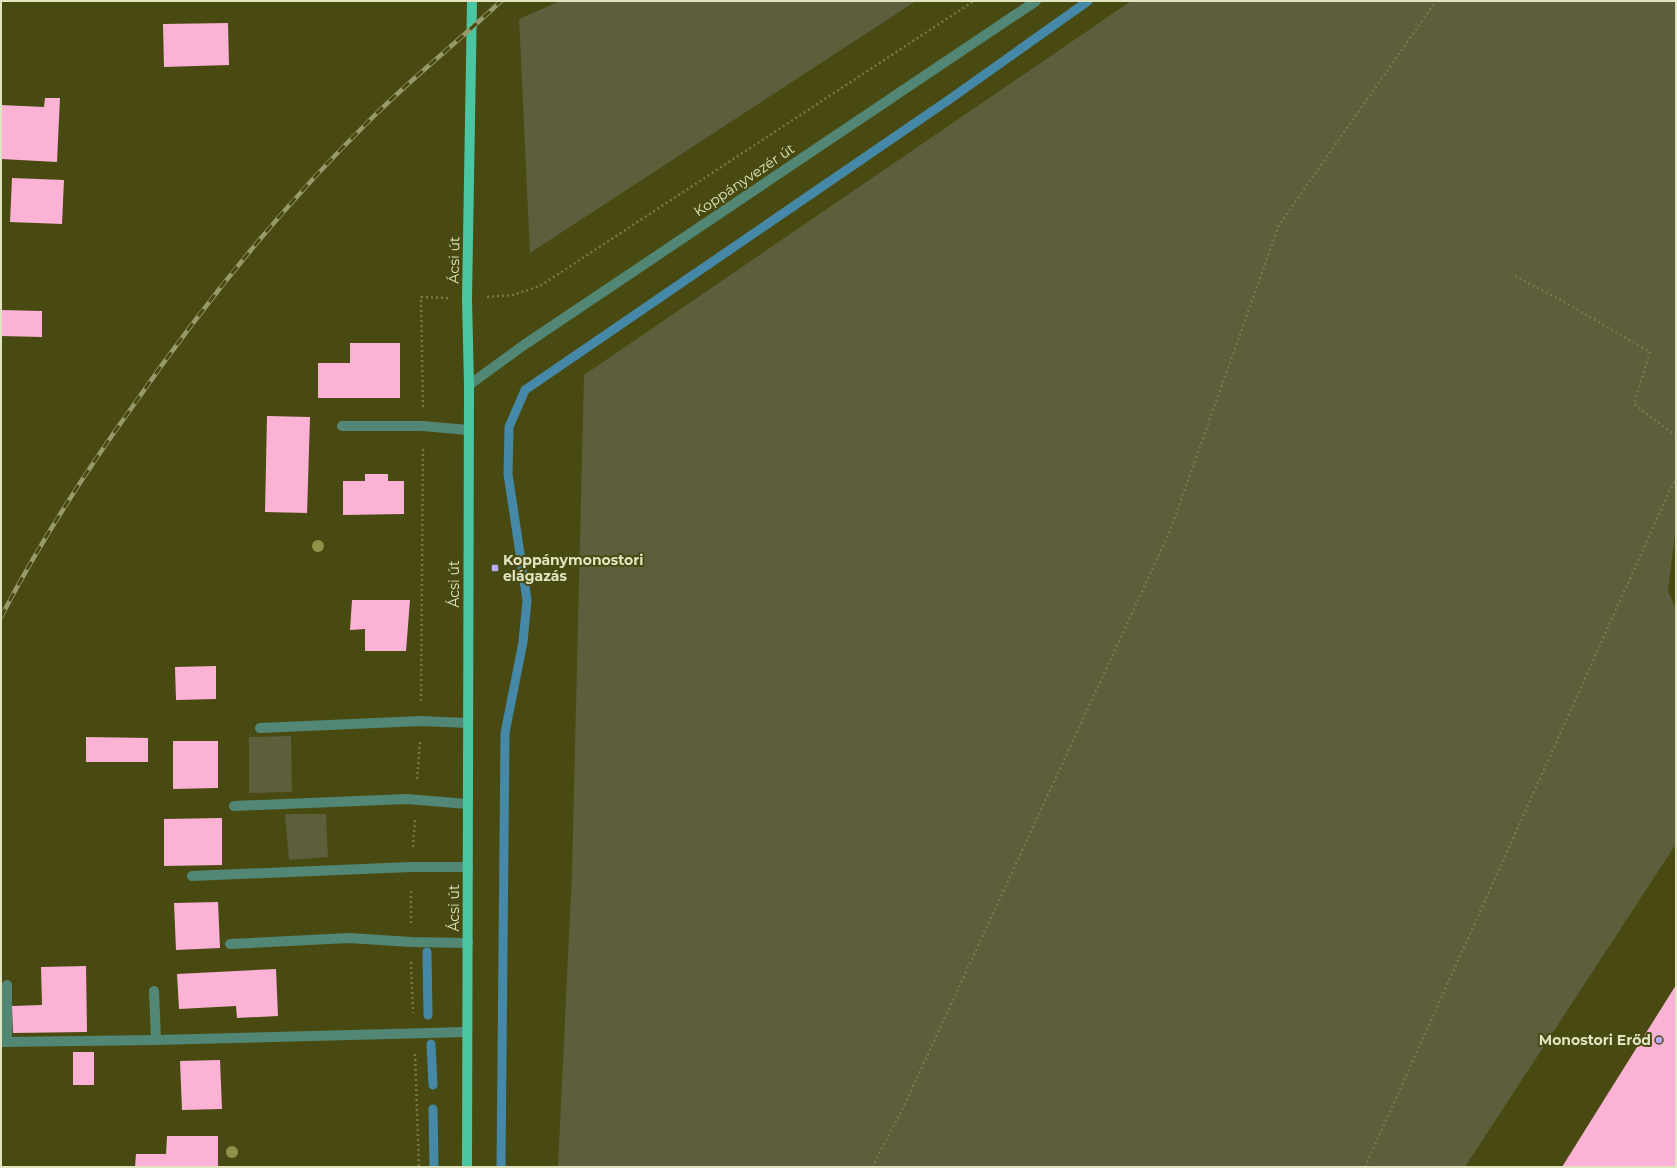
<svg xmlns="http://www.w3.org/2000/svg" width="1677" height="1168" font-family="Montserrat,sans-serif">
<style>
.green{fill:#5c5e3c}
.lines{fill:none;stroke-linecap:round;stroke-linejoin:round}
.stream{stroke:#4588a7;stroke-width:9}
.building{fill:#fcb2d4}
.path{stroke:#777947;stroke-width:2.5;stroke-dasharray:2 3;stroke-linecap:butt}
.minor{stroke:#528775;stroke-width:10}
.major{stroke:#4ac6a2;stroke-width:10}
.rail-casing{stroke:#989a6c;stroke-width:4.5}
.rail{stroke:#484a11;stroke-width:3;stroke-dasharray:9;stroke-linecap:butt}
.tree{fill:#8f9247}
.poi-dot{fill:#b7abf8;stroke:#484a11;stroke-width:1.5}
.labels{text-anchor:middle;stroke-width:4;stroke-linejoin:round;paint-order:stroke}
.street-label{font-size:14px;fill:#e1e4c0;stroke:#484a11}
.poi-label{font-size:14px;font-weight:bold;fill:#e1e4c0;stroke:#484a11;text-anchor:start}
</style>
<rect width="100%" height="100%" fill="#484a11"/>
<g class="green">
<polygon points="560,1 916,1 530,253 519,19"/>
<polygon points="1131,1 1676,1 1676,525 1668,591 1676,609 1676,844 1465,1167 558,1167 572,872 584,375"/>
<polygon points="291,736 292,792 249,793 249,737"/>
<polygon points="285,814 326,814 328,857 289,860"/>
</g>
<g class="lines">
<g class="stream">
<polyline points="427,952 428,1015"/>
<polyline points="431,1044 433,1085"/>
<polyline points="433,1109 434,1167"/>
<polyline points="501,1167 505,733 523,642 527,600 508,474 509,427 525,390 950,99 1088,1"/>
</g>
</g>
<g class="building">
<polygon points="228,23 229,65 164,67 163,24"/>
<polygon points="45,98 60,98 57,162 1,159 1,105 44,107"/>
<polygon points="12,178 64,180 62,224 10,222"/>
<polygon points="1,310 42,311 42,337 1,336"/>
<polygon points="350,343 400,343 400,398 318,398 318,363 350,363"/>
<polygon points="267,416 310,417 307,513 265,512"/>
<polygon points="365,474 388,474 388,481 404,481 404,514 343,515 343,481 365,481"/>
<polygon points="352,600 410,600 406,651 365,651 365,629 350,630"/>
<polygon points="216,666 216,699 176,700 175,667"/>
<polygon points="86,737 148,738 148,762 86,762"/>
<polygon points="173,741 218,741 218,788 173,789"/>
<polygon points="222,818 222,865 164,866 164,819"/>
<polygon points="218,902 220,948 176,950 174,903"/>
<polygon points="86,966 87,1032 13,1033 12,1006 42,1005 41,967"/>
<polygon points="276,969 278,1016 237,1018 236,1006 179,1009 177,974"/>
<polygon points="1676,985 1676,1167 1562,1167 1607,1095"/>
<rect x="73" y="1052" width="21" height="33"/>
<polygon points="220,1060 222,1109 182,1110 180,1061"/>
<polygon points="167,1136 218,1136 218,1167 135,1167 136,1154 166,1154"/>
</g>
<g class="lines">
<g class="path">
<polyline points="1515,276 1559,299 1650,352 1634,404 1676,436"/>
<polyline points="487,297 513,295 540,286 974,1"/>
<polyline points="423,407 421,297 448,298"/>
<polyline points="421,701 423,446"/>
<polyline points="417,779 420,742"/>
<polyline points="413,847 415,820"/>
<polyline points="411,923 411,888"/>
<polyline points="411,962 413,1013"/>
<polyline points="415,1054 419,1167"/>
<polyline points="872,1167 903,1108 1170,531 1279,225 1436,1"/>
<polyline points="1365,1167 1669,492 1676,479"/>
</g>
<g class="minor">
<polyline points="469,385 524,345 1036,1"/>
<polyline points="342,426 423,426 468,430"/>
<polyline points="260,728 421,721 468,723"/>
<polyline points="234,806 407,799 467,804"/>
<polyline points="192,876 411,867 468,867"/>
<polyline points="230,944 349,938 411,942 468,943"/>
<polyline points="154,991 156,1040"/>
<polyline points="1,1042 156,1040 467,1032"/>
<polyline points="7,1042 7,985"/>
</g>
<polyline class="major" points="467,1167 469,385 467,299 472,1"/>
<g class="rail-casing">
<path id="rail" d="M 1,617 C 40,542 86,471 135,403 C 206,301 284,204 373,117 C 414,76 459,41 501,1"/>
</g>
<use href="#rail" class="rail"/>
</g>
<g class="tree">
<circle cx="318" cy="546" r="6"/>
<circle cx="232" cy="1152" r="6"/>
</g>
<g class="poi-dot">
<rect x="491" y="564" width="8" height="8" rx="2"/>
<circle cx="1659" cy="1040" r="4"/>
</g>
<g class="labels">
<g class="street-label">
<text transform="translate(744 180) rotate(-34)" y="5">Koppányvezér út</text>
<text transform="translate(454 260) rotate(-89)" y="5">Ácsi út</text>
<text transform="translate(454 584) rotate(-90)" y="5">Ácsi út</text>
<text transform="translate(454 908) rotate(-90)" y="5">Ácsi út</text>
</g>
<g class="poi-label">
<text x="503" y="565">Koppánymonostori<tspan x="503" dy="16">elágazás</tspan></text>
<text x="1651" y="1045" text-anchor="end">Monostori Erőd</text>
</g>
</g>
<rect width="1677" height="1168" fill="none" stroke="#e1e4c0" stroke-width="4"/>
</svg>
